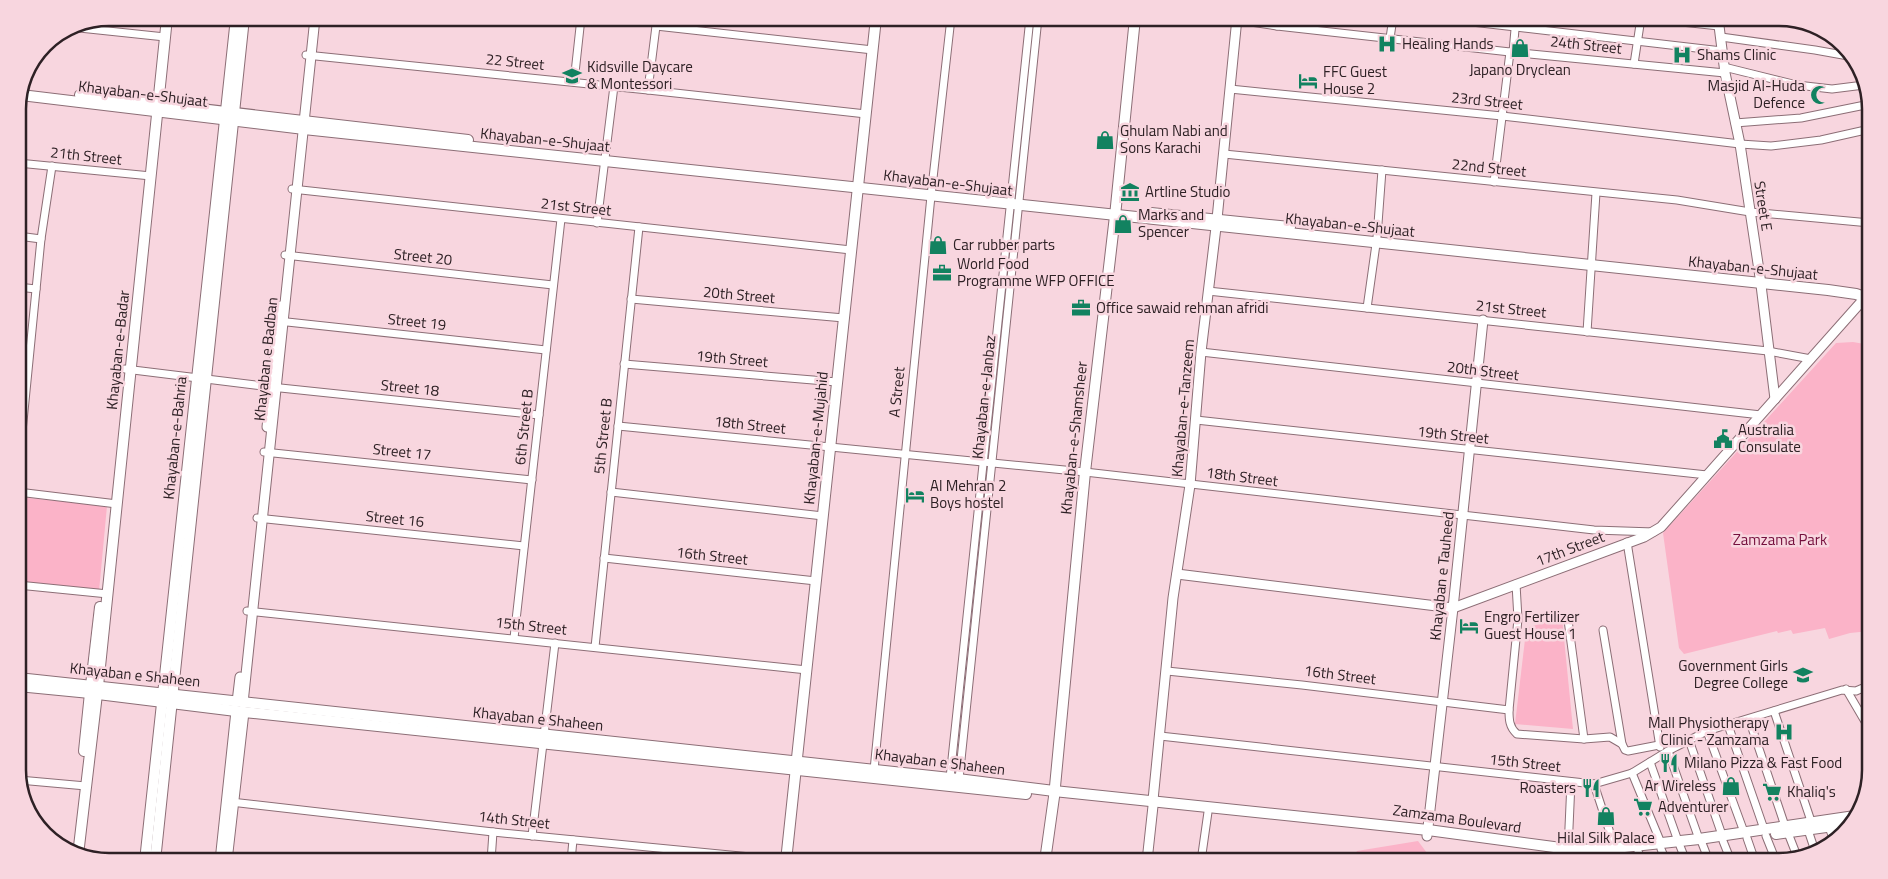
<svg xmlns="http://www.w3.org/2000/svg" width="1888" height="879" font-family="'Titillium Web',sans-serif">
<style>
.green{fill:#fbb3c8}
.lines{fill:none;stroke-linecap:round;stroke-linejoin:round}
.minor-casing{stroke:#8c6e76;stroke-width:9}
.tertiary-casing{stroke:#8c6e76;stroke-width:11}
.secondary-casing{stroke:#8c6e76;stroke-width:12}
.minor{stroke:#fff;stroke-width:7}
.tertiary{stroke:#fff;stroke-width:9}
.secondary{stroke:#fff;stroke-width:10}
.labels{text-anchor:middle;stroke-width:5;stroke-linejoin:round;paint-order:stroke}
.poi-label{font-size:15px;fill:#2e2125;stroke:#f8d6df;text-anchor:start}
.street-label{font-size:15px;fill:#2e2125;stroke:#f8d6df}
.park-label{font-size:15px;fill:#740f3d;stroke:#f8d6df}
.rim{fill:none;stroke:#2e2125;stroke-width:2.5}
</style>
<rect width="100%" height="100%" fill="#f8d6df"/>
<g class="green">
<polygon points="18,327 25,328 18,396"/>
<polygon points="1853,342 1870,345 1870,631 1850,633 1829,639 1825,628 1793,634 1791,630 1778,633 1777,631 1684,654 1679,648 1663,533 1836,343"/>
<polygon points="18,497 107,506 99,591 18,583"/>
<polygon points="1562,618 1573,729 1515,724 1526,631 1529,627"/>
<polygon points="1418,841 1433,861 1352,861 1357,851"/>
</g>
<g class="lines">
<g class="minor-casing">
<g id="minor">
<polyline points="563,18 581,20"/>
<polyline points="1224,18 1277,26 1510,52 1725,73"/>
<polyline points="1437,18 1722,51"/>
<polyline points="1644,18 1719,26"/>
<polyline points="656,26 873,50"/>
<polyline points="1277,26 1278,18"/>
<polyline points="70,27 165,37"/>
<polyline points="1721,37 1815,50 1854,57"/>
<polyline points="1390,38 1393,18"/>
<polyline points="1513,52 1516,18"/>
<polyline points="306,55 648,90 866,114"/>
<polyline points="1634,64 1641,18"/>
<polyline points="1724,67 1797,85 1832,89 1864,85"/>
<polyline points="574,82 581,18"/>
<polyline points="1230,89 1502,116 1740,144 1771,146 1821,140 1870,129"/>
<polyline points="648,90 657,18"/>
<polyline points="1735,123 1801,118 1870,104"/>
<polyline points="1224,154 1677,200 1750,212 1870,223"/>
<polyline points="18,163 151,176"/>
<polyline points="1494,182 1510,52"/>
<polyline points="292,189 851,250"/>
<polyline points="597,223 614,86"/>
<polyline points="18,236 41,239"/>
<polyline points="285,255 553,285"/>
<polyline points="18,287 36,289"/>
<polyline points="1208,291 1768,351 1811,359"/>
<polyline points="631,299 844,318"/>
<polyline points="1367,308 1377,237 1382,170"/>
<polyline points="278,321 546,350"/>
<polyline points="1587,332 1596,193"/>
<polyline points="1201,352 1761,415"/>
<polyline points="624,364 837,382"/>
<polyline points="125,369 271,387 539,415"/>
<polyline points="1196,420 1707,475"/>
<polyline points="618,426 1085,472 1594,530 1654,532"/>
<polyline points="264,452 532,480"/>
<polyline points="18,472 41,239 52,166"/>
<polyline points="18,492 117,504"/>
<polyline points="611,492 823,516"/>
<polyline points="257,518 524,546"/>
<polyline points="1627,542 1660,747"/>
<polyline points="604,558 816,581"/>
<path d="M 1516,584 L 1518,619 L 1509,710 C 1509,719 1509,727 1517,734 L 1584,739 L 1610,737 L 1622,744 L 1625,750 L 1628,751 L 1659,745"/>
<polyline points="18,585 108,594"/>
<polyline points="247,611 807,670"/>
<polyline points="1568,620 1584,739"/>
<polyline points="1603,630 1622,744"/>
<polyline points="514,638 561,219"/>
<polyline points="595,647 639,227"/>
<polyline points="1167,671 1302,685 1509,710"/>
<polyline points="1846,689 1870,730"/>
<polyline points="1774,711 1811,821"/>
<polyline points="1749,719 1785,826"/>
<polyline points="1728,725 1764,829"/>
<polyline points="1707,731 1744,832"/>
<polyline points="1160,736 1594,784 1632,773 1668,751 1707,731 1842,690 1856,691 1870,685"/>
<polyline points="1689,740 1722,835"/>
<polyline points="1668,751 1699,839"/>
<polyline points="1650,762 1678,841"/>
<polyline points="874,770 931,196 951,18"/>
<polyline points="1632,773 1661,843"/>
<polyline points="950,778 1030,18"/>
<polyline points="959,779 1038,18"/>
<polyline points="19,780 86,786"/>
<polyline points="1594,784 1615,848"/>
<polyline points="231,802 493,832 792,861"/>
<polyline points="1829,827 1834,841"/>
<polyline points="1808,830 1815,851"/>
<polyline points="1788,833 1797,856"/>
<polyline points="532,836 555,643"/>
<polyline points="1766,836 1776,861"/>
<polyline points="1747,838 1755,861"/>
<polyline points="1723,841 1731,861"/>
<polyline points="1702,843 1709,861"/>
<polyline points="1680,846 1686,861"/>
<polyline points="1661,849 1666,861"/>
<polyline points="1568,850 1571,782"/>
<polyline points="69,851 78,852"/>
<polyline points="1638,851 1642,861"/>
<polyline points="1619,853 1622,861"/>
<polyline points="1599,854 1599,861"/>
<polyline points="1578,855 1580,861"/>
<polyline points="491,861 493,832"/>
<polyline points="571,861 573,840"/>
<polyline points="1201,861 1208,812"/>
</g>
</g>
<g class="tertiary-casing">
<g id="tertiary">
<polyline points="1718,18 1725,73 1740,144 1760,277 1775,399"/>
<polyline points="267,427 280,306"/>
<polyline points="1177,574 1453,608 1644,537 1661,527 1870,292"/>
<polyline points="237,702 240,677"/>
<polyline points="243,703 315,18"/>
<polyline points="1153,800 1173,598 1190,485 1201,352 1217,219 1237,18"/>
<polyline points="1427,836 1453,608 1483,320"/>
<polyline points="220,861 236,711"/>
<polyline points="227,861 244,712"/>
<polyline points="1147,861 1153,806"/>
<polyline points="1570,861 1570,855"/>
</g>
</g>
<g class="secondary-casing">
<g id="secondary">
<polyline points="21,95 304,129 605,161 1828,290 1856,294 1870,299"/>
<polyline points="80,95 468,140"/>
<polyline points="1151,213 1290,227"/>
<polyline points="18,678 950,778 1054,791 1428,830 1576,850 1615,848 1699,839 1855,816"/>
<polyline points="91,685 100,607"/>
<polyline points="18,686 90,693 244,712 1026,794"/>
<polyline points="98,686 167,18"/>
<polyline points="84,751 90,693"/>
<polyline points="1776,834 1848,824"/>
<polyline points="78,855 97,694"/>
<polyline points="145,861 236,18"/>
<polyline points="155,861 244,18"/>
<polyline points="786,861 876,18"/>
<polyline points="1045,861 1054,797 1085,472 1115,216 1135,18"/>
</g>
</g>
<use href="#minor" class="minor"/>
<use href="#tertiary" class="tertiary"/>
<use href="#secondary" class="secondary"/>
</g>
<defs>
<g id="hospital-bare" transform="scale(1.5)"><path d="M-5-5h3v3.5h4V-5h3V5h-3V1.5h-4V5h-3Z" fill="#128260" stroke="#f8d6df" stroke-width="2.5" paint-order="stroke"/></g>
<g id="shop-bare" transform="scale(1.5)"><path d="M-5-2.5h2.3a2.7 3.5 0 0 1 5.4 0H5L5.5 6h-11ZM-1.5-2.5h3a1.5 2.3 0 0 0-3 0Z" fill="#128260" stroke="#f8d6df" stroke-width="2.5" paint-order="stroke"/></g>
<g id="school-bare" transform="scale(1.5)"><path d="M0-5L7-2L0 1L-7-2ZM-4 1L0 2.5L4 1V4Q0 6-4 4Z" fill="#128260" stroke="#f8d6df" stroke-width="2.5" paint-order="stroke"/></g>
<g id="hotel-bare" transform="scale(1.5)"><path d="M-6-4.5h1.5V1H6V5H4.5V3h-9V5H-6ZM-4 0a1.8 1.8 0 1 1 3.6 0ZM.5 0V-2.5h3Q6-2.5 6 0Z" fill="#128260" stroke="#f8d6df" stroke-width="2.5" paint-order="stroke"/></g>
<g id="mosque-bare" transform="scale(1.5)"><path d="M3.5-4.9A6 6 0 1 0 3.5 4.9A5 5 0 1 1 3.5-4.9Z" fill="#128260" stroke="#f8d6df" stroke-width="2.5" paint-order="stroke"/></g>
<g id="museum-bare" transform="scale(1.5)"><path d="M0-6L6-3V-2H-6V-3ZM-5-1h2V3h-2ZM-1-1h2V3h-2ZM3-1h2V3H3ZM-6 4H6V6H-6Z" fill="#128260" stroke="#f8d6df" stroke-width="2.5" paint-order="stroke"/></g>
<g id="office-bare" transform="scale(1.5)"><path d="M-6-3h4V-5.5h4V-3h4V5H-6ZM-1-4.5V-3h2v-1.5ZM-6 0V1H6V0Z" fill="#128260" stroke="#f8d6df" stroke-width="2.5" paint-order="stroke"/></g>
<g id="civic-bare" transform="scale(1.5)"><path d="M-.6-6.5H3V-4.5H.6V-3L4-1V1h2V6H-6V1h2V-1L-.6-3ZM-1.2 2.5V6h2.4V2.5Z" fill="#128260" stroke="#f8d6df" stroke-width="2.5" paint-order="stroke"/></g>
<g id="university-bare" transform="scale(1.5)"><path d="M0-5L7-2L0 1L-7-2ZM-4 1L0 2.5L4 1V4Q0 6-4 4Z" fill="#128260" stroke="#f8d6df" stroke-width="2.5" paint-order="stroke"/></g>
<g id="restaurant-bare" transform="scale(1.5)"><path d="M-5-6h1v4h1v-4h1v4h1v-4h1v5L-1.5 .5V6h-2V.5L-5-1ZM5-6V6H3V1.5H1.5Q1.5-4 5-6Z" fill="#128260" stroke="#f8d6df" stroke-width="2.5" paint-order="stroke"/></g>
<g id="supermarket-bare" transform="scale(1.5)"><path d="M-6-5.5h2.5l.6 2H6L4.5 2H-2.5L-4.4-4H-6ZM-1.5 3.2a1.3 1.3 0 1 0 .1 0ZM3 3.2a1.3 1.3 0 1 0 .1 0Z" fill="#128260" stroke="#f8d6df" stroke-width="2.5" paint-order="stroke"/></g>
</defs>
<g fill-rule="evenodd">
<use href="#hospital-bare" x="1387" y="44"/>
<use href="#shop-bare" x="1520" y="48"/>
<use href="#hospital-bare" x="1682" y="55"/>
<use href="#school-bare" x="572" y="76"/>
<use href="#hotel-bare" x="1308" y="81"/>
<use href="#mosque-bare" x="1820" y="95"/>
<use href="#shop-bare" x="1105" y="140"/>
<use href="#museum-bare" x="1130" y="192"/>
<use href="#shop-bare" x="1123" y="224"/>
<use href="#shop-bare" x="938" y="245"/>
<use href="#office-bare" x="942" y="273"/>
<use href="#office-bare" x="1081" y="308"/>
<use href="#civic-bare" x="1723" y="439"/>
<use href="#hotel-bare" x="915" y="495"/>
<use href="#hotel-bare" x="1469" y="626"/>
<use href="#university-bare" x="1803" y="675"/>
<use href="#hospital-bare" x="1784" y="732"/>
<use href="#restaurant-bare" x="1669" y="763"/>
<use href="#shop-bare" x="1731" y="786"/>
<use href="#restaurant-bare" x="1591" y="788"/>
<use href="#supermarket-bare" x="1772" y="792"/>
<use href="#supermarket-bare" x="1643" y="807"/>
<use href="#shop-bare" x="1606" y="816"/>
</g>
<g class="labels">
<g class="poi-label">
<text x="1402" y="49">Healing Hands</text>
<text x="1697" y="60">Shams Clinic</text>
<text x="587" y="72">Kidsville Daycare<tspan x="587" dy="17">&amp; Montessori</tspan></text>
<text x="1520" y="75" text-anchor="middle">Japano Dryclean</text>
<text x="1323" y="77">FFC Guest<tspan x="1323" dy="17">House 2</tspan></text>
<text x="1805" y="91" text-anchor="end">Masjid Al-Huda<tspan x="1805" dy="17">Defence</tspan></text>
<text x="1120" y="136">Ghulam Nabi and<tspan x="1120" dy="17">Sons Karachi</tspan></text>
<text x="1145" y="197">Artline Studio</text>
<text x="1138" y="220">Marks and<tspan x="1138" dy="17">Spencer</tspan></text>
<text x="953" y="250">Car rubber parts</text>
<text x="957" y="269">World Food<tspan x="957" dy="17">Programme WFP OFFICE</tspan></text>
<text x="1096" y="313">Office sawaid rehman afridi</text>
<text x="1738" y="435">Australia<tspan x="1738" dy="17">Consulate</tspan></text>
<text x="930" y="491">Al Mehran 2<tspan x="930" dy="17">Boys hostel</tspan></text>
<text x="1484" y="622">Engro Fertilizer<tspan x="1484" dy="17">Guest House 1</tspan></text>
<text x="1788" y="671" text-anchor="end">Government Girls<tspan x="1788" dy="17">Degree College</tspan></text>
<text x="1769" y="728" text-anchor="end">Mall Physiotherapy<tspan x="1769" dy="17">Clinic - Zamzama</tspan></text>
<text x="1684" y="768">Milano Pizza &amp; Fast Food</text>
<text x="1716" y="791" text-anchor="end">Ar Wireless</text>
<text x="1576" y="793" text-anchor="end">Roasters</text>
<text x="1787" y="797">Khaliq's</text>
<text x="1658" y="812">Adventurer</text>
<text x="1606" y="843" text-anchor="middle">Hilal Silk Palace</text>
</g>
<g class="street-label">
<text transform="translate(1586 45) rotate(6)" y="5">24th Street</text>
<text transform="translate(515 62) rotate(6)" y="5">22 Street</text>
<text transform="translate(143 94) rotate(7)" y="5">Khayaban-e-Shujaat</text>
<text transform="translate(1487 101) rotate(6)" y="5">23rd Street</text>
<text transform="translate(545 140) rotate(6)" y="5">Khayaban-e-Shujaat</text>
<text transform="translate(86 156) rotate(6)" y="5">21th Street</text>
<text transform="translate(1489 168) rotate(6)" y="5">22nd Street</text>
<text transform="translate(948 183) rotate(7)" y="5">Khayaban-e-Shujaat</text>
<text transform="translate(1763 206) rotate(81)" y="5">Street E</text>
<text transform="translate(576 207) rotate(6)" y="5">21st Street</text>
<text transform="translate(1350 225) rotate(6)" y="5">Khayaban-e-Shujaat</text>
<text transform="translate(423 257) rotate(6)" y="5">Street 20</text>
<text transform="translate(1753 268) rotate(6)" y="5">Khayaban-e-Shujaat</text>
<text transform="translate(739 295) rotate(5)" y="5">20th Street</text>
<text transform="translate(1511 309) rotate(6)" y="5">21st Street</text>
<text transform="translate(417 322) rotate(6)" y="5">Street 19</text>
<text transform="translate(118 350) rotate(-84)" y="5">Khayaban-e-Badar</text>
<text transform="translate(266 359) rotate(-84)" y="5">Khayaban e Badban</text>
<text transform="translate(732 359) rotate(5)" y="5">19th Street</text>
<text transform="translate(1483 371) rotate(7)" y="5">20th Street</text>
<text transform="translate(410 388) rotate(6)" y="5">Street 18</text>
<text transform="translate(897 392) rotate(-84)" y="5">A Street</text>
<text transform="translate(984 397) rotate(-84)" y="5">Khayaban-e-Janbaz</text>
<text transform="translate(1183 408) rotate(-85)" y="5">Khayaban-e-Tanzeem</text>
<text transform="translate(750 425) rotate(6)" y="5">18th Street</text>
<text transform="translate(524 427) rotate(-84)" y="5">6th Street B</text>
<text transform="translate(1453 435) rotate(6)" y="5">19th Street</text>
<text transform="translate(603 436) rotate(-84)" y="5">5th Street B</text>
<text transform="translate(175 438) rotate(-84)" y="5">Khayaban-e-Bahria</text>
<text transform="translate(816 438) rotate(-84)" y="5">Khayaban-e-Mujahid</text>
<text transform="translate(1074 438) rotate(-84)" y="5">Khayaban-e-Shamsheer</text>
<text transform="translate(402 452) rotate(6)" y="5">Street 17</text>
<text transform="translate(1242 477) rotate(7)" y="5">18th Street</text>
<text transform="translate(395 519) rotate(6)" y="5">Street 16</text>
<text transform="translate(1570 549) rotate(-21)" y="5">17th Street</text>
<text transform="translate(712 556) rotate(6)" y="5">16th Street</text>
<text transform="translate(1442 576) rotate(-84)" y="5">Khayaban e Tauheed</text>
<text transform="translate(531 626) rotate(6)" y="5">15th Street</text>
<text transform="translate(135 675) rotate(6)" y="5">Khayaban e Shaheen</text>
<text transform="translate(1340 675) rotate(7)" y="5">16th Street</text>
<text transform="translate(538 719) rotate(6)" y="5">Khayaban e Shaheen</text>
<text transform="translate(940 762) rotate(7)" y="5">Khayaban e Shaheen</text>
<text transform="translate(1525 763) rotate(6)" y="5">15th Street</text>
<text transform="translate(1457 819) rotate(8)" y="5">Zamzama Boulevard</text>
<text transform="translate(514 820) rotate(6)" y="5">14th Street</text>
</g>
<g class="park-label">
<text x="1780" y="545">Zamzama Park</text>
</g>
</g>
<path d="M0 0H1888V879H0ZM109 26H1779A83 83 0 0 1 1862 109V770A83 83 0 0 1 1779 853H109A83 83 0 0 1 26 770V109A83 83 0 0 1 109 26Z" fill="#f8d6df" fill-rule="evenodd"/>
<path class="rim" d="M109 26H1779A83 83 0 0 1 1862 109V770A83 83 0 0 1 1779 853H109A83 83 0 0 1 26 770V109A83 83 0 0 1 109 26Z"/>
</svg>
